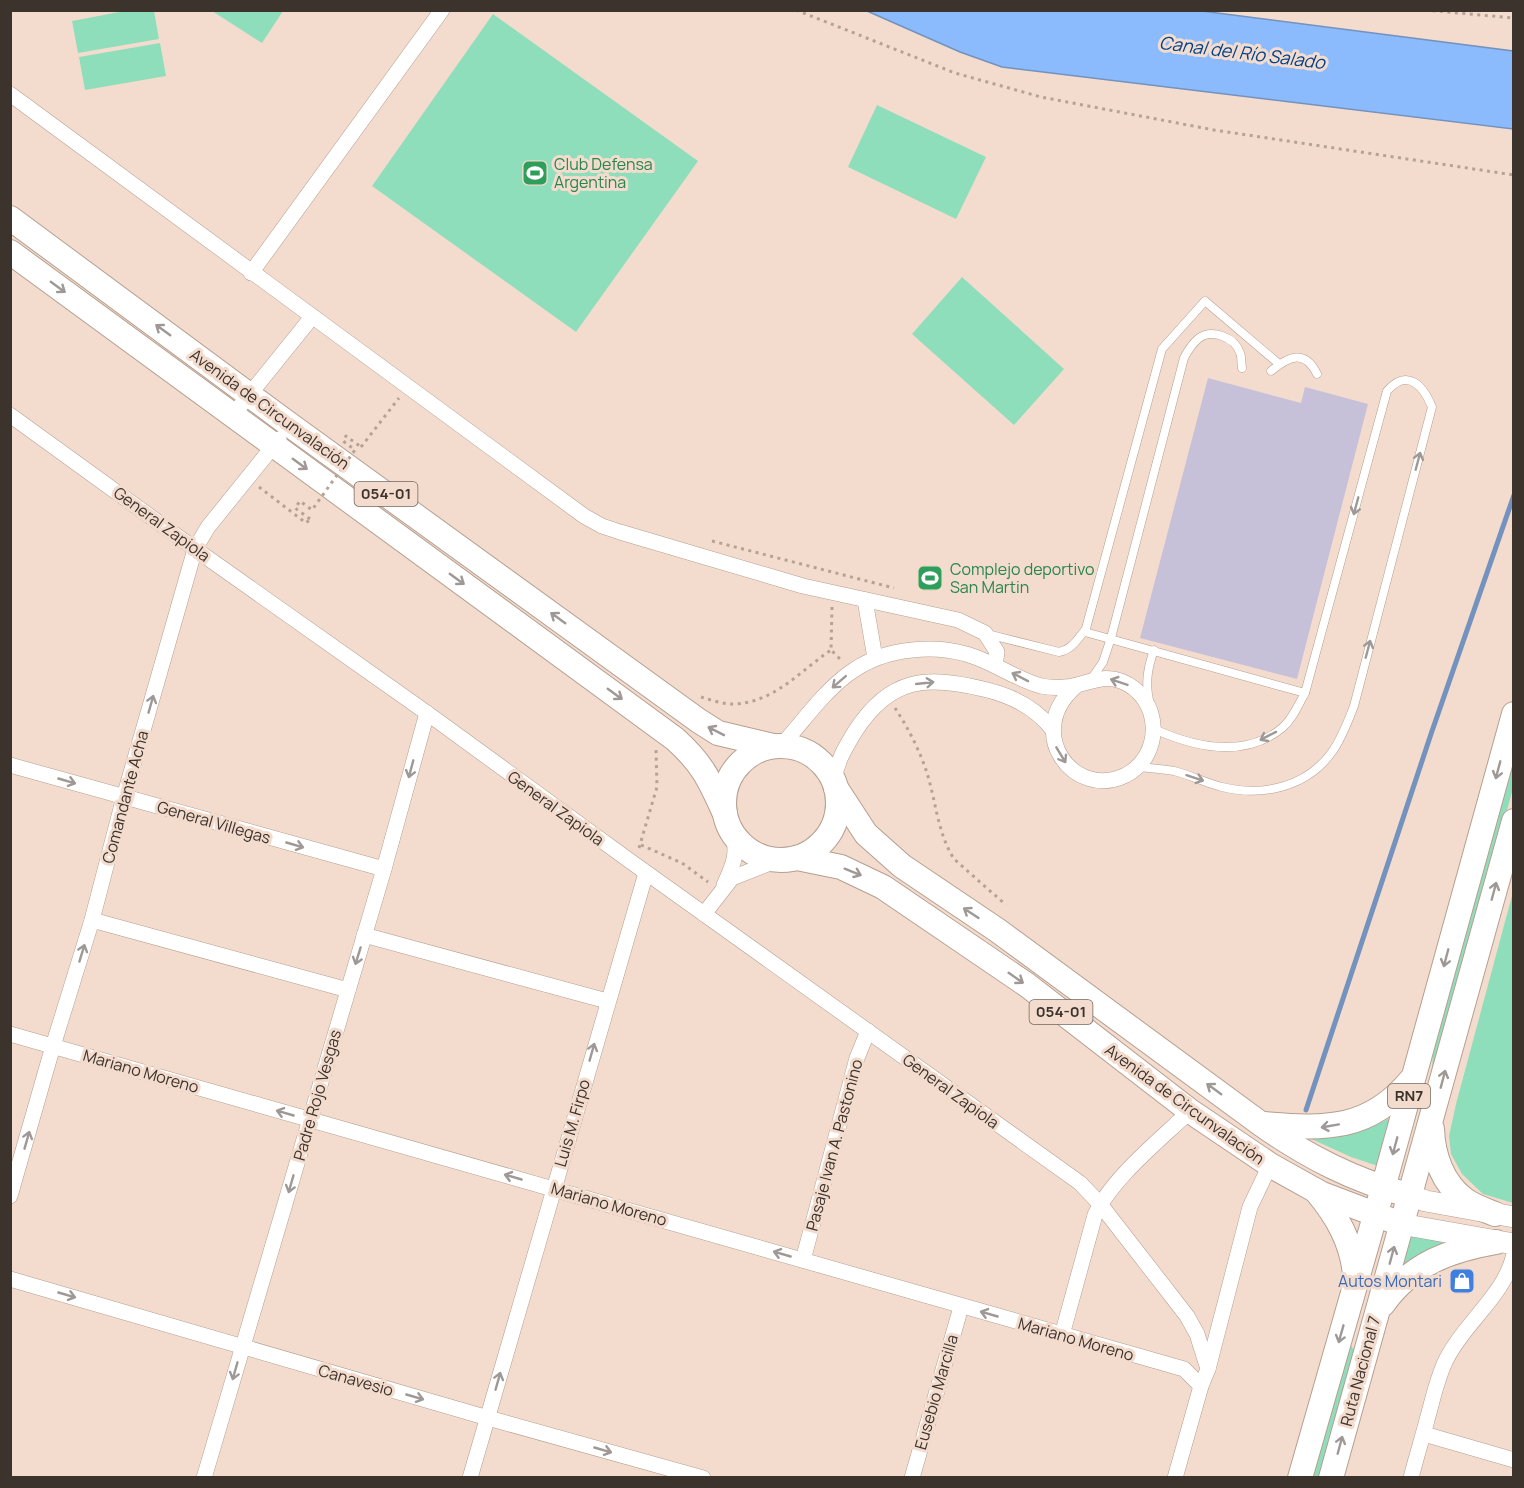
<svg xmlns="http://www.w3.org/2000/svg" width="1524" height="1488" font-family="Manrope,sans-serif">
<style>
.green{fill:#8fdebb}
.water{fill:#8bbbfc;stroke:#7392be;stroke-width:1.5}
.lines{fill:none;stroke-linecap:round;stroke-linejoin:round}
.stream{stroke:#7392be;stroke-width:5}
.building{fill:#c6c1d8}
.service-casing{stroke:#b59f90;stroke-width:9}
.minor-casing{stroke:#b59f90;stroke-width:16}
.secondary-casing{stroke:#b59f90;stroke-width:22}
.trunk-casing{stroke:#b59f90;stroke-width:26}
.path{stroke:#b5a297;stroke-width:3;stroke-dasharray:3 4.5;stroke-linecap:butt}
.service{stroke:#fff;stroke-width:8}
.minor{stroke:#fff;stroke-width:15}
.secondary{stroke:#fff;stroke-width:21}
.trunk{stroke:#fff;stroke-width:24}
.path-bridge{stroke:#b5a297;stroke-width:3;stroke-dasharray:3 4.5;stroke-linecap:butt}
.oneway{stroke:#9e9996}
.labels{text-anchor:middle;stroke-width:6;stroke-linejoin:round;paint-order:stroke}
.shield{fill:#f3dccd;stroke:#73665d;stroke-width:1.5}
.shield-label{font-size:15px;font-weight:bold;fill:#3c332d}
.leisure-label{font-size:16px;fill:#27864d;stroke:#f3dccd;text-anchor:start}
.street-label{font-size:16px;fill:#3c332d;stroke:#f3dccd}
.shop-label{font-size:16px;fill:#366cbe;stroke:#f3dccd;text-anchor:end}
.water-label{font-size:18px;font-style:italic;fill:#00428c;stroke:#f3dccd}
</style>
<rect width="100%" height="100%" fill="#f3dccd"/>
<g class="green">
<polygon points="130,10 154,11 159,39 78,53 72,21"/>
<polygon points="212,11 283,11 262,43"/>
<polygon points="493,14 698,161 576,332 372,186"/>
<polygon points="160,43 166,76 85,90 79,57"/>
<polygon points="877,105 986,157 956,219 848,167"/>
<polygon points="962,277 1064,369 1014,425 912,334"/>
<polygon points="1513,744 1513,788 1411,1166 1432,1074 1433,1043"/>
<polygon points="1513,892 1513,1203 1483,1194 1462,1174 1451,1154 1449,1136 1456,1104"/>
<polygon points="1394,1116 1381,1167 1351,1157 1307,1137 1340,1136 1372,1127"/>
<polygon points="1409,1234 1453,1245 1400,1271"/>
<polygon points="1349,1343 1357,1354 1321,1477 1309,1478"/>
</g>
<polygon class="water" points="1194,10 1513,51 1513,129 1002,67 960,52 867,11"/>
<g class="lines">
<polyline class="stream" points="1306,1110 1431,734 1514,495"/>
</g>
<polygon class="building" points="1208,378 1301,403 1305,387 1368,404 1297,679 1140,638"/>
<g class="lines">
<g class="service-casing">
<g id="service">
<polyline points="1279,364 1205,301 1162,349 1085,632 1305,693"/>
<path d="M 1271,371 C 1289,356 1305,349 1317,374"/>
<path d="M 987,634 L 1059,652 C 1072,650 1078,638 1086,629"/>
<path d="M 1092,678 L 1103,662 L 1111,638 L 1184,358 C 1188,350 1192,344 1199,338 C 1212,329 1235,337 1240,353 C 1242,357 1241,363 1242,368"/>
<path d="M 1149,700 C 1145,682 1148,667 1154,650"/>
<path d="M 1138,767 C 1150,768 1162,769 1174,771 C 1190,775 1206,783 1222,787 C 1263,797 1307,787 1332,752 C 1342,738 1348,721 1354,706 L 1432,407 C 1423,385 1407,368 1387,391 L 1305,693 C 1298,705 1293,719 1282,728 C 1244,759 1194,747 1154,729"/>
</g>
</g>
<g class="minor-casing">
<g id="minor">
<polyline points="10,94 584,516 602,526 620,532 803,586 958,620 985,633 997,652 995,665"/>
<polyline points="251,273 442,10"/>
<polyline points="10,415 195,549 427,713 630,861 1080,1183 1100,1204 1187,1316 1197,1334 1208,1369 1201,1386 1175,1478"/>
<polyline points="233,415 312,317"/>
<polyline points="865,600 875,658"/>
<path d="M 781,746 C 821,701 846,656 912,650 C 930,648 948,649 966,654 C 992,661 1015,679 1041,686 C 1052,688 1067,688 1077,685 C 1093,681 1105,675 1121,681 C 1162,697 1164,755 1126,775 C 1073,801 1023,731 1076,686"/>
<polyline points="10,765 384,869"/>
<path d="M 834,780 C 837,761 846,746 856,730 C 890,678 926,675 983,689 C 1010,695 1036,708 1053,730"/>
<path d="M 724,885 C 733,865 739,854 732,831"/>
<polyline points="704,914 732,878 778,860"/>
<polyline points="92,920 348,990"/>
<polyline points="364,935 607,1001"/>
<polyline points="10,1034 1184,1369 1201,1386"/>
<polyline points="10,1196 53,1046 92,920 124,797 195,549 208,527 279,439"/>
<polyline points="803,1260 857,1058 868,1031"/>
<polyline points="10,1279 488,1418 703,1478"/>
<path d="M 1062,1335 L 1095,1215 C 1112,1178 1160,1140 1190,1111"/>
<polyline points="1208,1369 1250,1207 1270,1165"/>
<polyline points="1424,1434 1514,1460"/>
<polyline points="204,1478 384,869 427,713"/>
<polyline points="470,1478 646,873"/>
<polyline points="912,1478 961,1307"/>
<path d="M 1411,1478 C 1416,1458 1422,1439 1427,1420 C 1433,1399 1437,1377 1447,1358 C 1466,1321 1505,1295 1514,1254"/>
</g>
</g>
<g class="secondary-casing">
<g id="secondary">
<polyline points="1408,1195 1426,1201 1514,1217"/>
<polyline points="1401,1224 1514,1244"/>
</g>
</g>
<g class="trunk-casing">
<g id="trunk">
<polyline points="10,218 290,425 699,721 718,733 773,746"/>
<path d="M 10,252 L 675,739 C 703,764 710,781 725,814"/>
<circle cx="781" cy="803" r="57"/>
<path d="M 836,788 L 866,834 L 902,866 L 997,930 L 1261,1124 C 1308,1157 1353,1180 1408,1195"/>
<polyline points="797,858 841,867 883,887 1027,985 1190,1111 1270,1165 1322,1194 1401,1224"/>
<path d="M 1263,1124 C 1325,1129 1369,1131 1411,1080"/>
<path d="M 1432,1129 C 1433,1155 1442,1183 1465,1200 C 1473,1206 1485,1210 1495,1214"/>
<path d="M 1316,1191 C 1337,1216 1352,1242 1355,1275"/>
<path d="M 1383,1304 C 1411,1264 1450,1250 1496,1242"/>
<polyline points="1300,1478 1383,1188 1514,714"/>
<polyline points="1331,1478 1514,821"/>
</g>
</g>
<g class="path">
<polyline points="796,10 955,73 1041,97 1214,130 1514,175"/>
<polyline points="1425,10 1514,18"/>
<polyline points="361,447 399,398"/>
<polyline points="259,487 306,523 310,519"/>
<polyline points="712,541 894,588"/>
<polyline points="832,607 831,650 841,660"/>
<path d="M 701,697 C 711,700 723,704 733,704 C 774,703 800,671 831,650"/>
<path d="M 895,708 C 907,726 919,749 926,770 C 936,800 937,832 954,859 L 1006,905"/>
<polyline points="641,845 682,863 708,882"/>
<polyline points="639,848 657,787 656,749"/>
</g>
<use href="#service" class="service"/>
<use href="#minor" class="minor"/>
<use href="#secondary" class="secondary"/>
<use href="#trunk" class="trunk"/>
<polyline class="path-bridge" points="310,519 295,508 300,501 312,510 355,450 343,441 346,436 361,447"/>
</g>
<defs><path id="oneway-shaft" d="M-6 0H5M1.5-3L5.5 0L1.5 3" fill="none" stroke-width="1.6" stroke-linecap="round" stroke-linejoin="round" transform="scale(1.5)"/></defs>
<g class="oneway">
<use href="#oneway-shaft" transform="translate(58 287) rotate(36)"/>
<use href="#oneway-shaft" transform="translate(163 330) rotate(-144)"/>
<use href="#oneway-shaft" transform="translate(1418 461) rotate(-75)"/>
<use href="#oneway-shaft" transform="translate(300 464) rotate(36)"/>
<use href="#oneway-shaft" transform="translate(1356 506) rotate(105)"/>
<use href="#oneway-shaft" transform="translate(457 579) rotate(36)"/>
<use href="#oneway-shaft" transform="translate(558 618) rotate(-144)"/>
<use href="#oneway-shaft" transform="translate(1368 649) rotate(-75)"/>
<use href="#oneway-shaft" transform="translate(1020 677) rotate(-153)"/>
<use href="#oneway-shaft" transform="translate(839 682) rotate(139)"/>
<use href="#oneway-shaft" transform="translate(1119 682) rotate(-161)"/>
<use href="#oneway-shaft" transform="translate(925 683) rotate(-6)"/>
<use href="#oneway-shaft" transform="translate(615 694) rotate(36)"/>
<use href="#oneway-shaft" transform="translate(151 704) rotate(-74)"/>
<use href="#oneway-shaft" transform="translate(716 731) rotate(-153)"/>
<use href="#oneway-shaft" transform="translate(1268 736) rotate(153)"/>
<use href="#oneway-shaft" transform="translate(1061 755) rotate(59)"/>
<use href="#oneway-shaft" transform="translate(411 769) rotate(105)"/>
<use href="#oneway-shaft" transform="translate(1498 770) rotate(105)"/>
<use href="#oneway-shaft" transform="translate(1195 778) rotate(18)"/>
<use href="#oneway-shaft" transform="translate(67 781) rotate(16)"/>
<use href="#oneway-shaft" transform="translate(295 845) rotate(16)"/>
<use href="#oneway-shaft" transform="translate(853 872) rotate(22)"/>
<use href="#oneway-shaft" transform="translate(1494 891) rotate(-75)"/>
<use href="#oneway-shaft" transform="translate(971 913) rotate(-147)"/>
<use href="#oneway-shaft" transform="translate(82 953) rotate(-73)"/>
<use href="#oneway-shaft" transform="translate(358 956) rotate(107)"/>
<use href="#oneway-shaft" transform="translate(1446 958) rotate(105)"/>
<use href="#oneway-shaft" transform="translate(1016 978) rotate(35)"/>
<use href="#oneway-shaft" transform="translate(592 1052) rotate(-74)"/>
<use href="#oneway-shaft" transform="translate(1443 1079) rotate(-75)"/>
<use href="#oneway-shaft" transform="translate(1214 1089) rotate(-144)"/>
<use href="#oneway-shaft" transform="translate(285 1113) rotate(-164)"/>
<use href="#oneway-shaft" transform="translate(1330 1126) rotate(170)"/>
<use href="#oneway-shaft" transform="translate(27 1140) rotate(-74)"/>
<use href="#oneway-shaft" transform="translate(1395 1146) rotate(105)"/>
<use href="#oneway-shaft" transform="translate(513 1177) rotate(-164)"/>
<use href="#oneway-shaft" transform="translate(291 1184) rotate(106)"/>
<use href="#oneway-shaft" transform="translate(782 1254) rotate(-164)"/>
<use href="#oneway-shaft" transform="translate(1392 1255) rotate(-75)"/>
<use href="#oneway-shaft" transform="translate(67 1295) rotate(16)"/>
<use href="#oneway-shaft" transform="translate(989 1314) rotate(-164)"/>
<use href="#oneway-shaft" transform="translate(1341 1334) rotate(106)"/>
<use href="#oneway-shaft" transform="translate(235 1371) rotate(106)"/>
<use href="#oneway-shaft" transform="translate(498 1381) rotate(-74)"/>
<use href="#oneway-shaft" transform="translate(415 1397) rotate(16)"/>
<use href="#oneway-shaft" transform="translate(1340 1445) rotate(-75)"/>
<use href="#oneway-shaft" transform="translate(603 1450) rotate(16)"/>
</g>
<defs>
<g id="stadium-square" transform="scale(1.35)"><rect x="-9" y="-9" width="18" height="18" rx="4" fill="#2e9e5b" stroke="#f3dccd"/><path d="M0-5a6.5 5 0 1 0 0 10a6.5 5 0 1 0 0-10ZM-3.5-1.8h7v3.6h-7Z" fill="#fff"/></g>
<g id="shop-square" transform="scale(1.35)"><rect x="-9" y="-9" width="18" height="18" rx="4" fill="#3f7fe0" stroke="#f3dccd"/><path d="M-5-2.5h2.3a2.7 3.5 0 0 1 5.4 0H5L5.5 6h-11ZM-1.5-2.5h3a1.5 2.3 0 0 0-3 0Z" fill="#fff"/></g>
</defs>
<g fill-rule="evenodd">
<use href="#stadium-square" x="535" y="173"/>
<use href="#stadium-square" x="930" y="578"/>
<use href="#shop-square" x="1462" y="1281"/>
</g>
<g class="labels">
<g class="shield">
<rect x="354.5" y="482" width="63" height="24" rx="4.5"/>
<rect x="1029.5" y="1000" width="63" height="24" rx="4.5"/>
<rect x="1388" y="1084" width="42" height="24" rx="4.5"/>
</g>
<g class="shield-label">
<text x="386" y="499">054-01</text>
<text x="1061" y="1017">054-01</text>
<text x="1409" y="1101">RN7</text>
</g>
<g class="leisure-label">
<text x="554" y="170">Club Defensa<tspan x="554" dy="18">Argentina</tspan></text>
<text x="950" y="575">Complejo deportivo<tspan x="950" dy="18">San Martin</tspan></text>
</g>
<g class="street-label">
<text transform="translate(270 409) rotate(36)" y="6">Avenida de Circunvalación</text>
<text transform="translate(162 524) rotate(36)" y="6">General Zapiola</text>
<text transform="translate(125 797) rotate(-75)" y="6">Comandante Acha</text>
<text transform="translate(556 808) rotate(36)" y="6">General Zapiola</text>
<text transform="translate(214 822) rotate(16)" y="6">General Villegas</text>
<text transform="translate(141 1071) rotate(16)" y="6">Mariano Moreno</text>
<text transform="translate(951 1091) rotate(36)" y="6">General Zapiola</text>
<text transform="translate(317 1095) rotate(-74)" y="6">Padre Rojo Vesgas</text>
<text transform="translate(1185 1104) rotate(36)" y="6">Avenida de Circunvalación</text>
<text transform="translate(572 1123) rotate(-74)" y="6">Luis M. Firpo</text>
<text transform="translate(834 1145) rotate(-75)" y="6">Pasaje Ivan A. Pastonino</text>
<text transform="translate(609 1204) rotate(16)" y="6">Mariano Moreno</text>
<text transform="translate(1076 1339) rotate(16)" y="6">Mariano Moreno</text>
<text transform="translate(1360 1371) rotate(-75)" y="6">Ruta Nacional 7</text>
<text transform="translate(356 1380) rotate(16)" y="6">Canavesio</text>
<text transform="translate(936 1392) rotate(-74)" y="6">Eusebio Marcilla</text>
</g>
<g class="shop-label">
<text x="1442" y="1287">Autos Montari</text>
</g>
<g class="water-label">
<text transform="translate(1242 53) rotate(7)" y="6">Canal del Río Salado</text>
</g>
</g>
<rect width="1524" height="1488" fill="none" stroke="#3c332d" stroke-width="24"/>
</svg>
